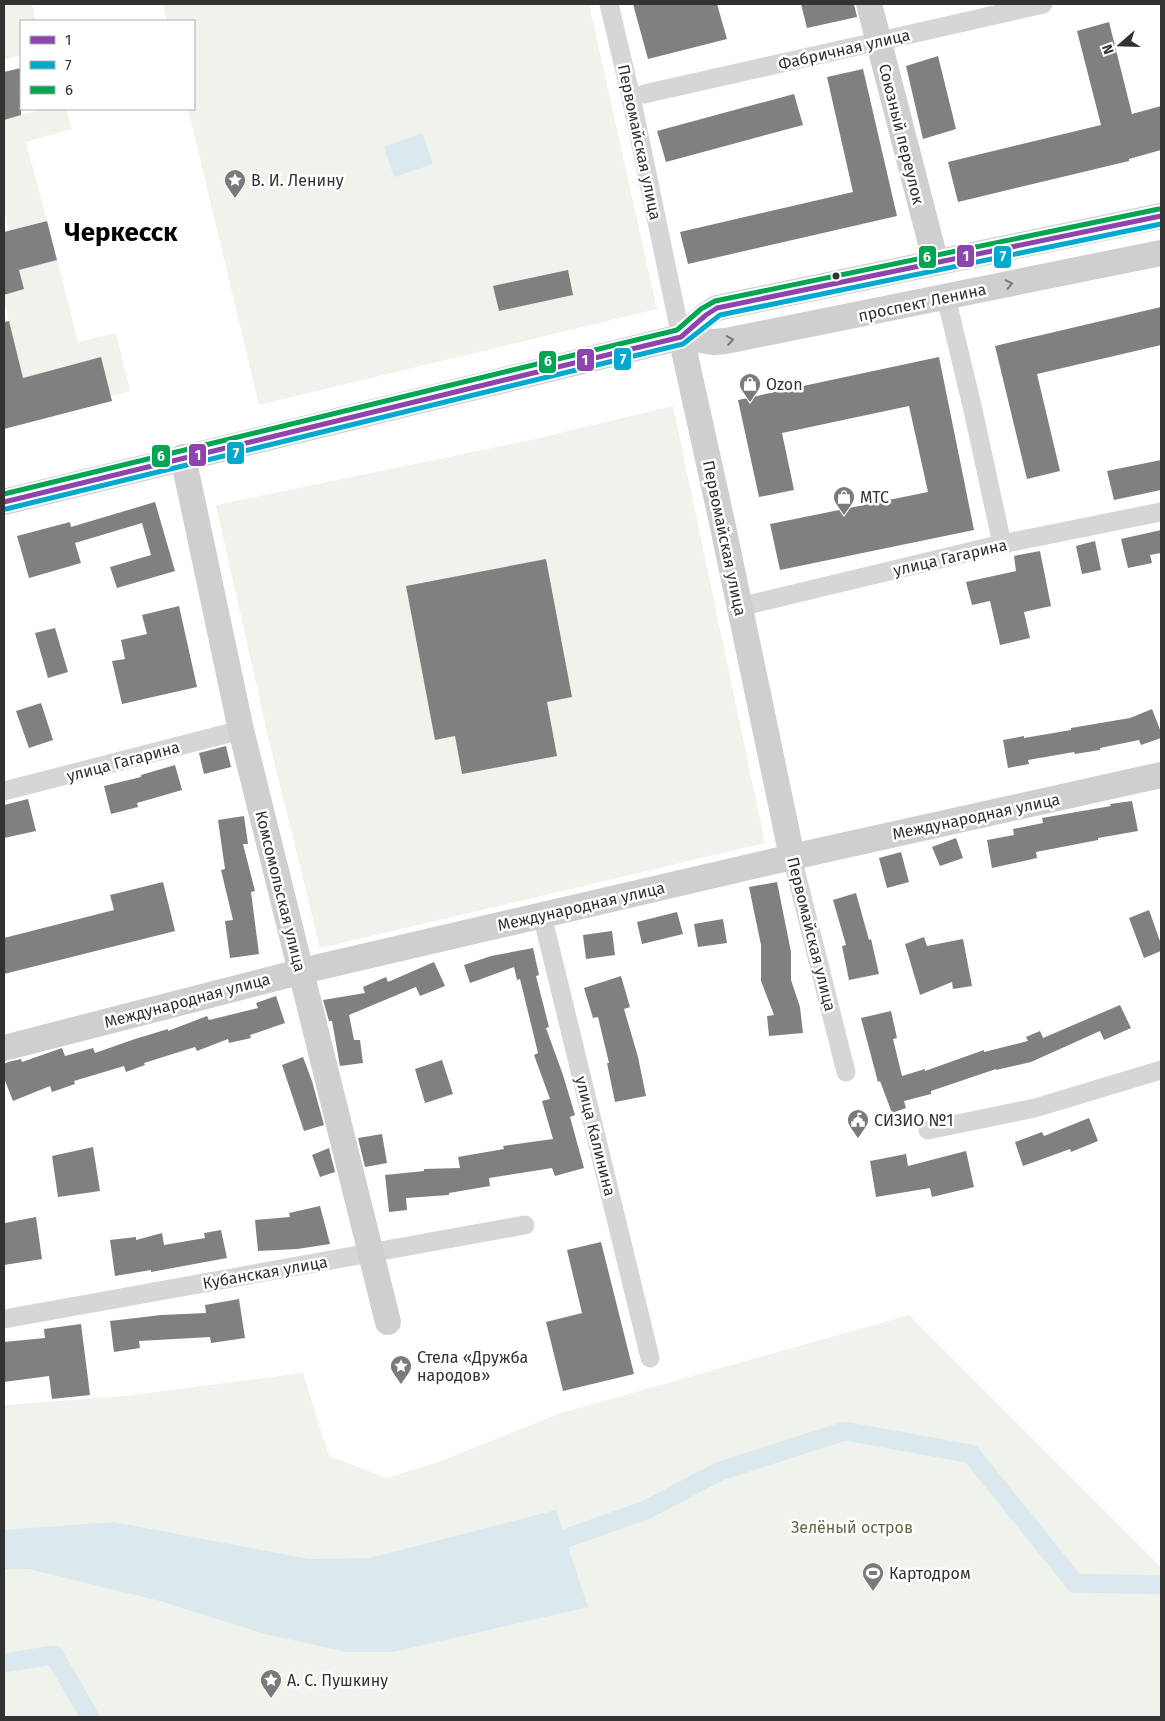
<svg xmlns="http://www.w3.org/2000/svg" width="1165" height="1721" font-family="'Fira Sans',sans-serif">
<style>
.green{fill:#f0f2ec}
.water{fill:#dbe9ee}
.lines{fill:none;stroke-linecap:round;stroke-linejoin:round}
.canal{stroke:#dbe9ee;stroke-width:19}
.building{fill:#808080}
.street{stroke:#d6d6d6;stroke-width:19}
.secondary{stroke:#cfcfcf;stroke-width:26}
.bus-1-casing{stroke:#fff;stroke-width:9}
.bus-2-casing{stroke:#fff;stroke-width:9}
.bus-3-casing{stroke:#fff;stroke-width:9}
.bus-1{stroke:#8e44ad;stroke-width:5}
.bus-2{stroke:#00a9ce;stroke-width:5}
.bus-3{stroke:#00a651;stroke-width:5}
.oneway{stroke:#797979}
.bus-dot{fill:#323232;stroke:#fff;stroke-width:2}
.labels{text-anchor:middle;stroke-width:5;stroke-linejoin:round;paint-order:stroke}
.street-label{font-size:16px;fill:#323232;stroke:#fff}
.poi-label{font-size:16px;fill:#323232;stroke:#fff;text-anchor:start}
.park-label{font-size:16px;fill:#5a6b43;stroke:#fff}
.town-label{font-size:26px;font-weight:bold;fill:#000;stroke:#fff}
.line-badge{stroke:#fff;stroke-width:2}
.badge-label{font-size:14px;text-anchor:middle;font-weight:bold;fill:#fff}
</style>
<rect width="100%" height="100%" fill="#fff"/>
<g class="green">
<polygon points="13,4 32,4 36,21 21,21 21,55 4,60 4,6"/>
<polygon points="163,4 589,4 657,309 259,405 188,109 194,109 194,21 167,21"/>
<polygon points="36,109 66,109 72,129 26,142 47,221 9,231 4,210 4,119 36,111"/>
<polygon points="57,260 78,342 116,333 130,391 111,396 101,358 23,378 4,302 4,295 24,289 19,270"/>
<polygon points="673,406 765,843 320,948 266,728 216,505 526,441"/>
<polygon points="909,1315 1161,1567 1161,1717 4,1717 4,1405 126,1396 303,1373 329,1456 387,1478 441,1461 561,1413"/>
</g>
<g class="water">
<polygon points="422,133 433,164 394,177 384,147"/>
<polygon points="556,1510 588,1607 393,1652 347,1652 265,1634 160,1601 29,1569 4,1569 4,1530 114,1522 309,1559 370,1558"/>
</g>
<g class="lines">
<g class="canal">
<polyline points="541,1547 646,1510 720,1471 845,1431 971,1454 1075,1583 1161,1585"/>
<polyline points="4,1663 54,1655 90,1717"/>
</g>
</g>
<g class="building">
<polygon points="633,4 717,4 727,39 648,59"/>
<polygon points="801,4 854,4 857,17 807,28"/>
<polygon points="1109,22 1132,114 1161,106 1161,150 1129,159 1129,161 958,202 948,162 1101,125 1077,31"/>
<polygon points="938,56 956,129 923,139 906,66"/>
<polygon points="21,68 21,115 4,120 4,72"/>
<polygon points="863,69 897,216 688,264 680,232 853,192 827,77"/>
<polygon points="794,94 803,125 666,162 657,131"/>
<polygon points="47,221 57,260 19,270 24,289 4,295 4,232"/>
<polygon points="568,270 573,295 499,311 493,286"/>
<polygon points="1161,307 1161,345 1037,374 1060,471 1027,479 995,346"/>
<polygon points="9,321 23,378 101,357 112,401 4,429 4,322"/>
<polygon points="939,357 974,530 780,570 770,524 928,492 909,406 782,433 794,490 759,497 738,400"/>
<polygon points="1161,460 1161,490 1114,500 1107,471"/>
<polygon points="155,502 175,571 117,588 110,567 151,555 142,523 75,543 81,563 29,578 17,536 70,522 71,527"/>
<polygon points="1161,530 1161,553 1150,555 1152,563 1128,568 1121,539"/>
<polygon points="1095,541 1101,570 1082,574 1076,546"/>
<polygon points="1040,551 1051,606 1024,612 1030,638 1000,645 990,601 972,605 966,582 1016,571 1014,556"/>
<polygon points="546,559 572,697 547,702 557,756 462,774 455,736 435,740 406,586"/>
<polygon points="179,606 197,687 122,704 112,661 125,659 121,640 147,634 142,615"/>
<polygon points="55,628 68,672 48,678 35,633"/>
<polygon points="41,703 53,740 29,748 16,711"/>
<polygon points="1152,709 1161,732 1161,738 1141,745 1139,740 1100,748 1100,750 1075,754 1074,752 1028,760 1029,764 1008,768 1003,740 1024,736 1024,738 1071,730 1071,728 1130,718"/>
<polygon points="226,746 231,767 204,774 199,753"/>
<polygon points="175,765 182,790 137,803 138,807 111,814 104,786 141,777 141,775"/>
<polygon points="28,799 36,831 4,838 4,805"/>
<polygon points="1132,801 1138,831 1098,838 1098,840 1036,852 1037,858 992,868 987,840 1014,835 1013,829 1043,823 1042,818 1111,806 1110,804"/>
<polygon points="244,816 248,844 243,844 255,891 251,892 259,954 230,958 225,921 233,920 221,870 225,869 218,820"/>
<polygon points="956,838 963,858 940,866 932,847"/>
<polygon points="901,852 909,882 887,888 879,858"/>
<polygon points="163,882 175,931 4,974 4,938 114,910 110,895"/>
<polygon points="777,882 791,952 791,980 800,1007 803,1033 769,1036 767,1016 774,1015 761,981 761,945 749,887"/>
<polygon points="856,893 869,940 871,939 879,974 849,980 842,946 846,945 833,900"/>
<polygon points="1149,910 1161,944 1161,951 1144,958 1129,918"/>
<polygon points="677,912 683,934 642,944 637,922"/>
<polygon points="723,919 727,943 698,947 694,924"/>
<polygon points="612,931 615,955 586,959 583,935"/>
<polygon points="924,937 927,946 963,939 972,986 953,989 952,982 920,995 905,944"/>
<polygon points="533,948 539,975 536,976 549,1027 546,1028 563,1075 575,1115 570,1117 584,1168 555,1176 552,1168 489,1178 490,1186 449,1193 449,1195 406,1198 407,1210 389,1212 385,1175 424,1171 424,1169 460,1168 458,1157 504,1149 503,1146 553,1139 542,1101 550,1099 534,1055 538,1053 520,979 517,980 514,967 470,983 464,965 491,956"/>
<polygon points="434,962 445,986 420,996 416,987 349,1015 354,1040 360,1040 363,1063 340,1066 332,1021 329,1021 323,1000 365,993 363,987 386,977 388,982"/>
<polygon points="621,976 630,1007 624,1009 638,1057 646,1096 615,1102 607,1063 609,1063 598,1017 593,1018 584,988"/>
<polygon points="276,996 285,1023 250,1035 251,1038 229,1043 228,1039 197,1051 195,1047 144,1063 145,1065 126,1072 124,1066 74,1081 75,1084 52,1092 50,1086 13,1101 4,1078 4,1064 8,1062 21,1059 22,1062 62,1048 65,1056 93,1048 95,1053 135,1039 168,1029 168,1031 207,1016 209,1020 258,1008 256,1003"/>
<polygon points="1120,1005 1131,1028 1104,1040 1100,1031 1031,1062 996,1070 996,1069 931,1091 931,1094 904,1101 906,1108 892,1113 880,1081 878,1082 861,1018 891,1011 897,1038 893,1039 902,1076 925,1069 925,1071 984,1050 984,1052 1028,1041 1026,1037 1040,1031 1043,1038"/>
<polygon points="303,1057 312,1081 324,1125 304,1131 282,1065"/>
<polygon points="442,1060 453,1094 425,1103 415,1069"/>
<polygon points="1089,1118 1098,1141 1071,1152 1070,1149 1023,1166 1015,1142 1042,1132 1044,1136"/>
<polygon points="382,1134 387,1163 365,1167 358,1138"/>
<polygon points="93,1147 100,1191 58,1197 52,1156"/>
<polygon points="329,1148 335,1172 320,1177 312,1155"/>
<polygon points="966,1151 974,1187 932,1197 930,1188 876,1197 870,1161 906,1154 908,1166"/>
<polygon points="320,1206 330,1244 297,1249 258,1251 255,1220 290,1217 289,1213"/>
<polygon points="36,1217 42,1259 4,1265 5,1223"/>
<polygon points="221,1230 227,1258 151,1272 151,1270 115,1276 110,1240 136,1237 136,1240 162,1233 164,1245 205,1238 204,1233"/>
<polygon points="601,1242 634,1374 563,1391 546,1322 582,1313 567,1250"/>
<polygon points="239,1299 245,1338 211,1343 210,1337 139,1341 140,1348 114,1352 110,1321 161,1315 206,1313 205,1305"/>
<polygon points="81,1324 90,1395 52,1399 49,1376 4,1382 4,1342 45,1338 44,1329"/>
</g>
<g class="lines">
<g class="street">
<polyline points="609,4 631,97 681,337"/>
<path d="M 644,94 C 777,65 910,34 1043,4"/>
<polyline points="946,297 973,410 1002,544"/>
<polyline points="739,607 1002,544 1161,512"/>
<polyline points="4,791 241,730"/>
<polyline points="792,857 846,1072"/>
<polyline points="542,915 650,1358"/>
<polyline points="928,1130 1035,1108 1161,1070"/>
<polyline points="4,1319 525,1225"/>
</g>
<g class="secondary">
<polyline points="869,4 936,263"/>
<polyline points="681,337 722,522 792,857"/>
<polyline points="681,337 706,315 717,308 1161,216"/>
<polyline points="183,457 241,730 388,1322"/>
<polyline points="4,502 681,337 713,342 726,341 1161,253"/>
<polyline points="4,1048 315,968 792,857 1161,775"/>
</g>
<g class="bus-1-casing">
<polyline id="bus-1" points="4,502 681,337 706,315 717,308 1161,216"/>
</g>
<g class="bus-2-casing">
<polyline id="bus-2" points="6,509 683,344 720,315 1161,224"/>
</g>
<g class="bus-3-casing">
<polyline id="bus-3" points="4,494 677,330 701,309 715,301 1159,209"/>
</g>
<use href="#bus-1" class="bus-1"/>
<use href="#bus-2" class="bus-2"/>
<use href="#bus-3" class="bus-3"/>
</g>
<defs><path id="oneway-chevron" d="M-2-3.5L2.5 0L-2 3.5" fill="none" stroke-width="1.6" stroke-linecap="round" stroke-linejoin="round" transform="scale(1.25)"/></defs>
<g class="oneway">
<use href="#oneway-chevron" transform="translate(1009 284) rotate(-12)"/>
<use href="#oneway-chevron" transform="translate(730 340) rotate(-9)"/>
</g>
<defs>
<g id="sight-pin" transform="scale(1.125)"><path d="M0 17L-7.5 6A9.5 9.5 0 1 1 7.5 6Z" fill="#7a7a7a" stroke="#fff"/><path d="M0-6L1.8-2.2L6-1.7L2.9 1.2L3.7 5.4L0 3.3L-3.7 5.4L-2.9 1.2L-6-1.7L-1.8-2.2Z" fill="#fff"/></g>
<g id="shop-pin" transform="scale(1.125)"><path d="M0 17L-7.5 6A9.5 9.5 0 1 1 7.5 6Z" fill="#7a7a7a" stroke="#fff"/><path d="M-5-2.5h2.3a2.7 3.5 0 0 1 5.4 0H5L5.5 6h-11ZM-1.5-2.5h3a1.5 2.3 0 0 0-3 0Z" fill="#fff"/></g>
<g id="civic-pin" transform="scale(1.125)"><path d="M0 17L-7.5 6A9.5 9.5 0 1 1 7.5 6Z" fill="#7a7a7a" stroke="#fff"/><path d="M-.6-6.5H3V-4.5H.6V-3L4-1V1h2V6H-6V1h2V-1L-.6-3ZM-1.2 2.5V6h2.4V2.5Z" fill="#fff"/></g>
<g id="stadium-pin" transform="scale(1.125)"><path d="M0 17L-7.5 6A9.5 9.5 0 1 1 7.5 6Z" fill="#7a7a7a" stroke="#fff"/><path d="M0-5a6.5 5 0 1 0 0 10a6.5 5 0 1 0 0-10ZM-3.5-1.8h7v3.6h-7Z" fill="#fff"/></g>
</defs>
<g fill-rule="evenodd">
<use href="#sight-pin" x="235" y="180"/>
<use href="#shop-pin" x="750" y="384"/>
<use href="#shop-pin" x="844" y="497"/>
<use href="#civic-pin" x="858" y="1120"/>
<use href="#sight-pin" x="401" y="1366"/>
<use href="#stadium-pin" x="873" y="1573"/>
<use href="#sight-pin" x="271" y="1680"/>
</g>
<circle class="bus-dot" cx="836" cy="276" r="4.5"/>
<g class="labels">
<g class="street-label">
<text transform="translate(844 49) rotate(-13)" y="6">Фабричная улица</text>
<text transform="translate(902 134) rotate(76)" y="6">Союзный переулок</text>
<text transform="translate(640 142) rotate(78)" y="6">Первомайская улица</text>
<text transform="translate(922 302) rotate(-12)" y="6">проспект Ленина</text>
<text transform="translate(725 538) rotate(78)" y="6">Первомайская улица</text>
<text transform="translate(950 557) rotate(-13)" y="6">улица Гагарина</text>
<text transform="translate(123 761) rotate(-15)" y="6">улица Гагарина</text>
<text transform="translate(976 816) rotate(-12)" y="6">Международная улица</text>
<text transform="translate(281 891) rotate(76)" y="6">Комсомольская улица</text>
<text transform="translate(581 906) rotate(-13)" y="6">Международная улица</text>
<text transform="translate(812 934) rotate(76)" y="6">Первомайская улица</text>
<text transform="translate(187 1000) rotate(-15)" y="6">Международная улица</text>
<text transform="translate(596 1136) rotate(76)" y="6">улица Калинина</text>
<text transform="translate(265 1272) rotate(-10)" y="6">Кубанская улица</text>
</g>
<g class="poi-label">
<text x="251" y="186">В. И. Ленину</text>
<text x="766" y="390">Ozon</text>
<text x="860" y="503">МТС</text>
<text x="874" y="1126">СИЗИО №1</text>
<text x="417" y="1363">Стела «Дружба<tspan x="417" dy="18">народов»</tspan></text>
<text x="889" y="1579">Картодром</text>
<text x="287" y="1686">А. С. Пушкину</text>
</g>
<g class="park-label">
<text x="852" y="1533">Зелёный остров</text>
</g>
<g class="town-label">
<text x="121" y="241">Черкесск</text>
</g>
</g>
<g class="line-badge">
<rect x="956" y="244" width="19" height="24" rx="5" fill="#8e44ad"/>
<rect x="993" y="245" width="19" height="24" rx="5" fill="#00a9ce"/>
<rect x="918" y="245" width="19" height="24" rx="5" fill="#00a651"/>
<rect x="613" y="347" width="19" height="24" rx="5" fill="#00a9ce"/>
<rect x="576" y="348" width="19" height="24" rx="5" fill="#8e44ad"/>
<rect x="538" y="350" width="19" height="24" rx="5" fill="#00a651"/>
<rect x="226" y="441" width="19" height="24" rx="5" fill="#00a9ce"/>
<rect x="188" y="443" width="19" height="24" rx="5" fill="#8e44ad"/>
<rect x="151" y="444" width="20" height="24" rx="5" fill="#00a651"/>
</g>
<g class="badge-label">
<text x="966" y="261">1</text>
<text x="1003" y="261">7</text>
<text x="927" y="262">6</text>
<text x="623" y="364">7</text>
<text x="585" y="365">1</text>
<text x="548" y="366">6</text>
<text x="236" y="458">7</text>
<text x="198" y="460">1</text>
<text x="161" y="461">6</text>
</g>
<rect width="1165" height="1721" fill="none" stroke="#323232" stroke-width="10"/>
<rect x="20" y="20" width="175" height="90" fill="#ffffff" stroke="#adadad"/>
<rect x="30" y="36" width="25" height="8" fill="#8e44ad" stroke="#adadad"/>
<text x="65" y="45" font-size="15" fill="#323232">1</text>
<rect x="30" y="61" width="25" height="8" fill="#00a9ce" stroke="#adadad"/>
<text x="65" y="70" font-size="15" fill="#323232">7</text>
<rect x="30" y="86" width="25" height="8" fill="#00a651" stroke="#adadad"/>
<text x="65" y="95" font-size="15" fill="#323232">6</text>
<g transform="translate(1120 45) rotate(250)" stroke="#ffffff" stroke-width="4" paint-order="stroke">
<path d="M0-4L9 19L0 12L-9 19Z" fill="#323232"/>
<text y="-8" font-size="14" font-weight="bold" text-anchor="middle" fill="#323232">N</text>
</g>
</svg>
